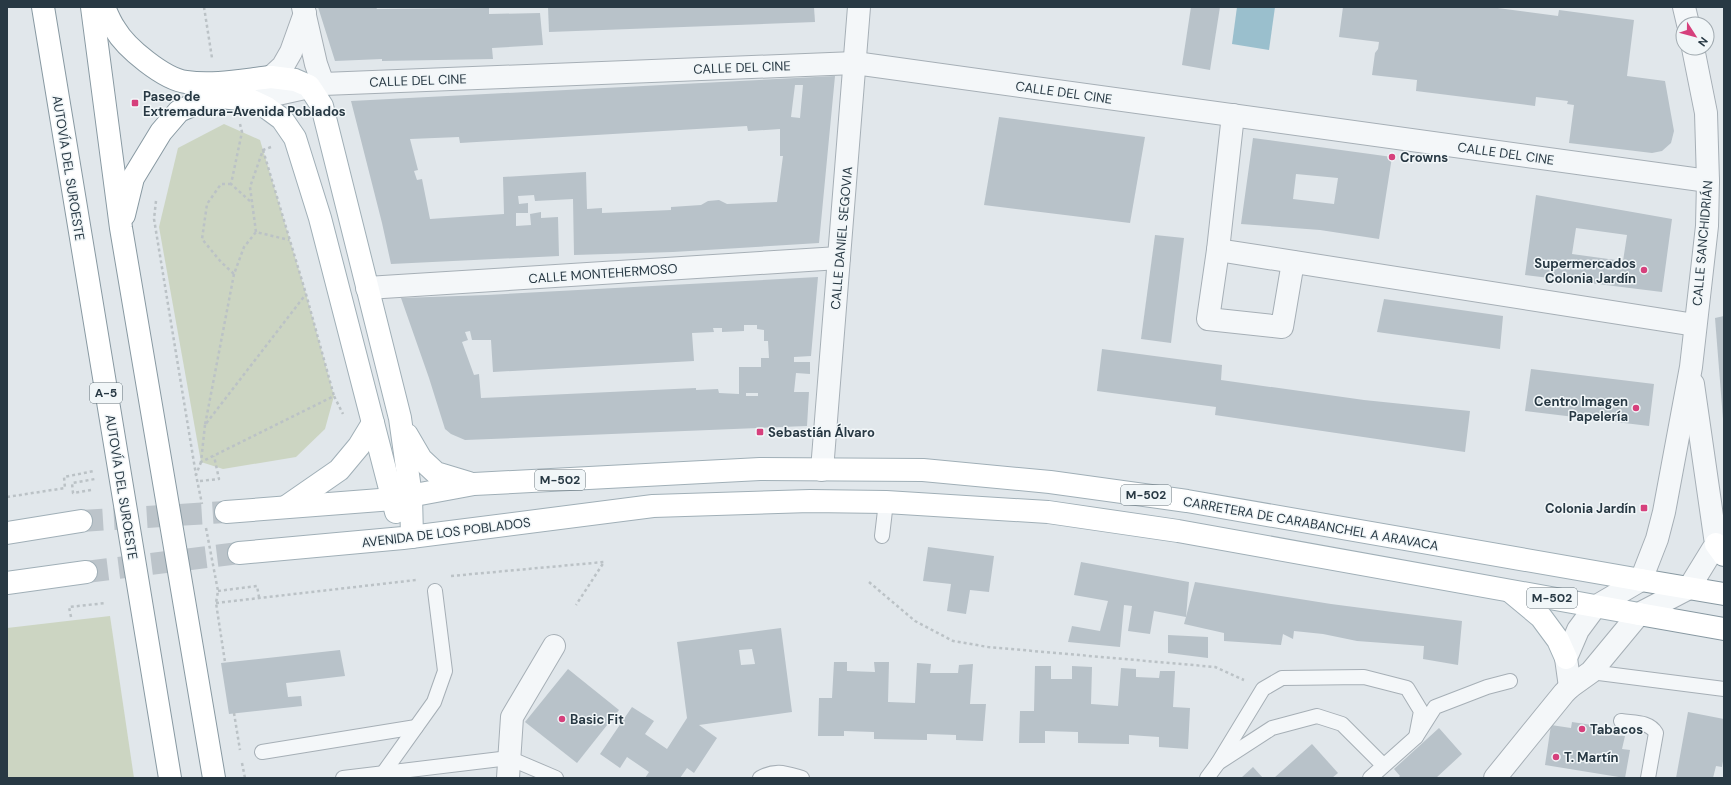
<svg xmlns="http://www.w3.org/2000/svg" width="1731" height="785" font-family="'DM Sans',sans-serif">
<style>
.green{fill:#ccd5c2}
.water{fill:#9abfcd}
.building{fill:#b8c2c9;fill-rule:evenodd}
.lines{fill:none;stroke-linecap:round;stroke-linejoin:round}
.primary-tunnel{stroke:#bcc4ca;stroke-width:22;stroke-dasharray:22 11;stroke-linecap:butt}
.service-casing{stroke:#a6afb6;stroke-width:16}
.minor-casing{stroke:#a6afb6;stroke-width:24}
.tertiary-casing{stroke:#a6afb6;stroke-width:24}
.primary-casing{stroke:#a0afb7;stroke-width:24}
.trunk-casing{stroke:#8899a2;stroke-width:24}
.motorway-casing{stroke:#8899a2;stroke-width:24}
.path{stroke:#bbc2c6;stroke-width:2.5;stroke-dasharray:3 3;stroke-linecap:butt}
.service{stroke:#f4f7f9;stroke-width:14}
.minor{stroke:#f4f7f9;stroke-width:22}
.tertiary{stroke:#f4f7f9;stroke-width:22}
.primary{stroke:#fff;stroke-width:22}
.trunk{stroke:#fff;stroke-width:22}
.motorway{stroke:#fff;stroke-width:22}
.poi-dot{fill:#d6407c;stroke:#f1f6f8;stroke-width:1.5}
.labels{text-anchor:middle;stroke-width:3;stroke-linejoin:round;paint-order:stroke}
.shield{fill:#f1f6f8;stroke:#64727a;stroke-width:1}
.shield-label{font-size:12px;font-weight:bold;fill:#283944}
.street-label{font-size:13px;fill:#283944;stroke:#f1f6f8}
.poi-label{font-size:13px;font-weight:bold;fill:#283944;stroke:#f1f6f8;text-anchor:start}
</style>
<rect width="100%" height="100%" fill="#e1e7eb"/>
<g class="green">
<polygon points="224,124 260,140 306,294 334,396 325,429 296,457 223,469 201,462 159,227 178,148"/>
<polygon points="110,616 134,778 7,778 7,628"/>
</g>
<polygon class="water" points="1237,7 1275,7 1269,50 1232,44"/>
<g class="building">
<polygon points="318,7 376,7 377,9 489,8 489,14 540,13 543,45 492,48 493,59 382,61 382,59 335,61"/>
<polygon points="548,7 814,7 815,22 549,32"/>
<polygon points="1191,7 1220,7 1210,70 1182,65"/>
<polygon points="1343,7 1490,7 1558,16 1559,10 1634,20 1627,76 1665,81 1674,131 1671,143 1662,151 1652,153 1569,143 1574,105 1567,104 1568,101 1536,97 1535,106 1416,91 1417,80 1372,75 1375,53 1378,49 1379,42 1339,37"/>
<path d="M 835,76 L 819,243 L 673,252 L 574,255 L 573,199 L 535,201 L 534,195 L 518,196 L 519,204 L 528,203 L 528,213 L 516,213 L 516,226 L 531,225 L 530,214 L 541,212 L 541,218 L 558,217 L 559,256 L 391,264 L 382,223 L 351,101 ZM 795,85 L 803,85 L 800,118 L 791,117 ZM 747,126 L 748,131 L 780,129 L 780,156 L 783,156 L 777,202 L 727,204 L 719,200 L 708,201 L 701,205 L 671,207 L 671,210 L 602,213 L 602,208 L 587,209 L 586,172 L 503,177 L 504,214 L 430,219 L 422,179 L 417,180 L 414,171 L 418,170 L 410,139 L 459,137 L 460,143 Z"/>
<polygon points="999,117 1145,137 1130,223 984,205"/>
<path d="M 1253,138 L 1392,157 L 1379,239 L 1320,230 L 1241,224 ZM 1296,174 L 1338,178 L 1334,204 L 1293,199 Z"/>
<path d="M 1536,195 L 1672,219 L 1662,292 L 1525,275 ZM 1576,228 L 1627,235 L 1623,261 L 1572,254 Z"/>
<polygon points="1155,235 1184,238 1171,343 1141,339"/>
<path d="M 818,277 L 811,356 L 794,357 L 794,362 L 810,362 L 810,374 L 796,373 L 794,392 L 809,392 L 807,426 L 465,440 L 451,434 L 445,429 L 429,378 L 401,298 L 487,295 ZM 744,325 L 757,325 L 757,329 L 764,330 L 764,341 L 768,341 L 769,358 L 761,358 L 761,367 L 739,367 L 739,394 L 719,393 L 718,389 L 696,390 L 696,388 L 481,398 L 479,374 L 474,375 L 462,342 L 468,340 L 465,332 L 470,331 L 472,340 L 491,340 L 493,372 L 694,361 L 692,333 L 714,332 L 713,328 L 722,328 L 722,332 L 744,331 ZM 746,393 L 758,393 L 758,396 L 746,396 Z"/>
<polygon points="1384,299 1503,316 1500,349 1377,332"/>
<polygon points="1724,316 1724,419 1723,419 1715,318"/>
<polygon points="1102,349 1222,365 1221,380 1364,400 1470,411 1465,452 1215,415 1216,407 1097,391"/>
<polygon points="1531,369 1654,384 1649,426 1525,411"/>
<polygon points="928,547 994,556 989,592 970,590 966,614 947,611 951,584 923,581"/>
<polygon points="1081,562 1189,582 1186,617 1195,582 1331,604 1462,621 1458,665 1423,659 1424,646 1357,641 1323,634 1294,631 1293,639 1283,634 1281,645 1224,641 1224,633 1184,624 1186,617 1154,611 1150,634 1128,631 1132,606 1124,605 1120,647 1068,642 1072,626 1100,631 1108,601 1074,595"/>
<path d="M 781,628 L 792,712 L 699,725 L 717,738 L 694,773 L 687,768 L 680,778 L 645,778 L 649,772 L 627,757 L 620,768 L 600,754 L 632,707 L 654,721 L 645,734 L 667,749 L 687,718 L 677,642 ZM 752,649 L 755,664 L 741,665 L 739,650 Z"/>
<polygon points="1168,635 1208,637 1208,658 1168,653"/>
<polygon points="340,650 345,676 286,683 288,697 301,696 302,706 229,714 221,663"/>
<polygon points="834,662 847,662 847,671 875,672 874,662 889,662 888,702 915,703 917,663 931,664 930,673 958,673 959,665 973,664 970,704 986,704 983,741 956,740 956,735 927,734 927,740 874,739 874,732 844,731 844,736 818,736 819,698 832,698"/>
<polygon points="1035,666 1051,666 1051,679 1072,679 1072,666 1092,667 1091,704 1118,706 1121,668 1136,669 1136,677 1159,678 1160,671 1175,671 1173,707 1190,708 1188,749 1159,747 1159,737 1129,735 1129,744 1078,743 1078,732 1045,731 1045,743 1019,743 1020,711 1034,711"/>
<polygon points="568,669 619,710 577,763 525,722"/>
<polygon points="1688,712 1724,719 1724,755 1722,767 1716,766 1713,778 1676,778"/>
<polygon points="1572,722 1612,728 1611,735 1625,736 1622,749 1630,750 1625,778 1545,765 1551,725 1571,728"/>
<polygon points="1439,728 1462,754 1436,778 1398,778 1400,776 1394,769"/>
<polygon points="1312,744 1338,773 1332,778 1274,778"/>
<polygon points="1253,767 1263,778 1241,778"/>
</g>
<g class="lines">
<g class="primary-tunnel">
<polyline points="81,521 226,512"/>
<polyline points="86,572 239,553"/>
</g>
<g class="service-casing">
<g id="service">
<polyline points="882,536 886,502"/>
<polyline points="1591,672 1724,689"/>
<path d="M 1621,721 C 1634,723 1649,721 1656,733 L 1648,778"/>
<polyline points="262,752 416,727"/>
<polyline points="1218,763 1263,689 1282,678 1364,677 1407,688 1421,711 1416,737"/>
<polyline points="384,772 434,702 445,671 435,591"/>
<polyline points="343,778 509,758 556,778"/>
<path d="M 760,778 C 776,769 785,773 802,778"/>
<polyline points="1207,778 1218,763 1272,728 1317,716 1342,724 1383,765"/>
<polyline points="1370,778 1416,737 1435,707 1487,687 1510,681"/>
</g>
</g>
<g class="minor-casing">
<g id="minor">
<polyline points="303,7 316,64 323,84"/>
<polyline points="271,77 283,66 291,52 305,13"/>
<polyline points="250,100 323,84 855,63 1708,181"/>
<polyline points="1233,115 1218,250 1695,325"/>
<polyline points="1218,250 1208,319 1282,327 1293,262"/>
<polyline points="367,288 839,258"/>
<polyline points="822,470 859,7"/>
<polyline points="508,778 512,717 554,646"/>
</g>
</g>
<g class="tertiary-casing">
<g id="tertiary">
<polyline points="1684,7 1688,24"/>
<polyline points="1570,687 1566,658 1578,630 1595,607 1641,580 1657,539 1664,512 1691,367 1707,226 1708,181 1706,113 1693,48"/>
<polyline points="1495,778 1564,693 1570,687 1591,672 1639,614 1689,588 1716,544 1693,384"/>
</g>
</g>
<g class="primary-casing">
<g id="primary">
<polyline points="271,77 295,80 309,86 322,106 400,418 411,496 412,537"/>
<polyline points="250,100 267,108 282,119 295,138 320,218 396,512"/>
<polyline points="407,435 421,459 436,473 469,483"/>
<polyline points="287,506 339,470 359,446 373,423"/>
<polyline points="226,512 393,499 474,484 760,469 923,470 1050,482 1187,501 1641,580"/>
<polyline points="7,533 81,521"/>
<polyline points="239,553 403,538 653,506 810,501 886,502 1048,512 1178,531 1639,614"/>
<polyline points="7,583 86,572"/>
<polyline points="1511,592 1541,617 1558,640 1566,658"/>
</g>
</g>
<g class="trunk-casing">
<g id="trunk">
<polyline points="1716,544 1724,555"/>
<polyline points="1641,580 1724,594"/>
<polyline points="1639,614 1724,629"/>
</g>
</g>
<g class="motorway-casing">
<g id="motorway">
<polyline points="43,7 170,778"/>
<polyline points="92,7 121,228 214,778"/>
<path d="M 104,7 C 107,14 110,22 115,29 C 126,48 164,79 186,82 C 214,86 243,80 271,77"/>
<polyline points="124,215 133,178 161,132 179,111 200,102 220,97 250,100"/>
</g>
</g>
<g class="path">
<polyline points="204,7 212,58"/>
<polyline points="240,124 242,132 231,184 252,203"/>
<polyline points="271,147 263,150 250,187 256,232 289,240"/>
<polyline points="263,150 306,294 334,396"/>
<polyline points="231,184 221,184 207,204 202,239 221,262 234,274 244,247 256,232"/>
<polyline points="156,201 154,219 196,475"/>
<polyline points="234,274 205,425 306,294"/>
<polyline points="205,425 201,462 334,396 343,414"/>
<polyline points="201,462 196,475 202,504"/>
<polyline points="200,481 219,479 214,456"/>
<polyline points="91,490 73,493 72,483 95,479"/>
<polyline points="7,497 65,488 64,477 94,471"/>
<polyline points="206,528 218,591 216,603 225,662"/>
<polyline points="451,576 604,562 576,605"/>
<polyline points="869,582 915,621 953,641 988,647 1215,667 1244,680"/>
<polyline points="218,591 257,586 259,597"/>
<polyline points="216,603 416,580"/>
<polyline points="71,617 69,607 106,603"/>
<polyline points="234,713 240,750"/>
<polyline points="242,763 245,778"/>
</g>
<use href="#service" class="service"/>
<use href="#minor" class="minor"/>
<use href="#tertiary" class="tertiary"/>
<use href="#primary" class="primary"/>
<use href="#trunk" class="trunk"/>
<use href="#motorway" class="motorway"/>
</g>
<g class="poi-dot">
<rect x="131" y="99" width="8" height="8" rx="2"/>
<circle cx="1392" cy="157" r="4"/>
<circle cx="1644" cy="270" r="4"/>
<circle cx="1636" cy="408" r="4"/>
<rect x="756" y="428" width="8" height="8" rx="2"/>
<rect x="1640" y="504" width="8" height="8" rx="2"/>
<circle cx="562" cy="719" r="4"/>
<circle cx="1582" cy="729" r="4"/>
<circle cx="1556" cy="757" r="4"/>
</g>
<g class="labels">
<g class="shield">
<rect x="90" y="383" width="32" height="20" rx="3"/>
<rect x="535" y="470" width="50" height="20" rx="3"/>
<rect x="1121" y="485" width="50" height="20" rx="3"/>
<rect x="1527" y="588" width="50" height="20" rx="3"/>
</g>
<g class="shield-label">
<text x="106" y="397">A-5</text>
<text x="560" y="484">M-502</text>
<text x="1146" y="499">M-502</text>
<text x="1552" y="602">M-502</text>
</g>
<g class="street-label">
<text transform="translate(742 67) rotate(-2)" y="5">CALLE DEL CINE</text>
<text transform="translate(418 80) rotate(-2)" y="5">CALLE DEL CINE</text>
<text transform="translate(1064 92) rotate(8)" y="5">CALLE DEL CINE</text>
<text transform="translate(1506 153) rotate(8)" y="5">CALLE DEL CINE</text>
<text transform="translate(69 168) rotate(81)" y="5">AUTOVÍA DEL SUROESTE</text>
<text transform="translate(841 238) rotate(-85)" y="5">CALLE DANIEL SEGOVIA</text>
<text transform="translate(1702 243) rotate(-85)" y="5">CALLE SANCHIDRIÁN</text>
<text transform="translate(603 273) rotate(-4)" y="5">CALLE MONTEHERMOSO</text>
<text transform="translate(122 487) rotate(81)" y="5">AUTOVÍA DEL SUROESTE</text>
<text transform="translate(1311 523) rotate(10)" y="5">CARRETERA DE CARABANCHEL A ARAVACA</text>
<text transform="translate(446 532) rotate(-7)" y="5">AVENIDA DE LOS POBLADOS</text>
</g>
<g class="poi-label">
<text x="143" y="101">Paseo de<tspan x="143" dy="15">Extremadura-Avenida Poblados</tspan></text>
<text x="1400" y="162">Crowns</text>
<text x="1636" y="268" text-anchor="end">Supermercados<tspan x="1636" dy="15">Colonia Jardín</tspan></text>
<text x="1628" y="406" text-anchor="end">Centro Imagen<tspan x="1628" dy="15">Papelería</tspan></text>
<text x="768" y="437">Sebastián Álvaro</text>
<text x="1636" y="513" text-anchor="end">Colonia Jardín</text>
<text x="570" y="724">Basic Fit</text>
<text x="1590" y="734">Tabacos</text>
<text x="1564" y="762">T. Martín</text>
</g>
</g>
<rect width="1731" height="785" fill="none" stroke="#283944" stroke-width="16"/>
<g transform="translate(1695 36) rotate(126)"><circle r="19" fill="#f1f6f8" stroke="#a1aab0"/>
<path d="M0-3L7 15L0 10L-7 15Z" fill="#d6407c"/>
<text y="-6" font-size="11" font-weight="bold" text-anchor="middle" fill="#283944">N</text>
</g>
</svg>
